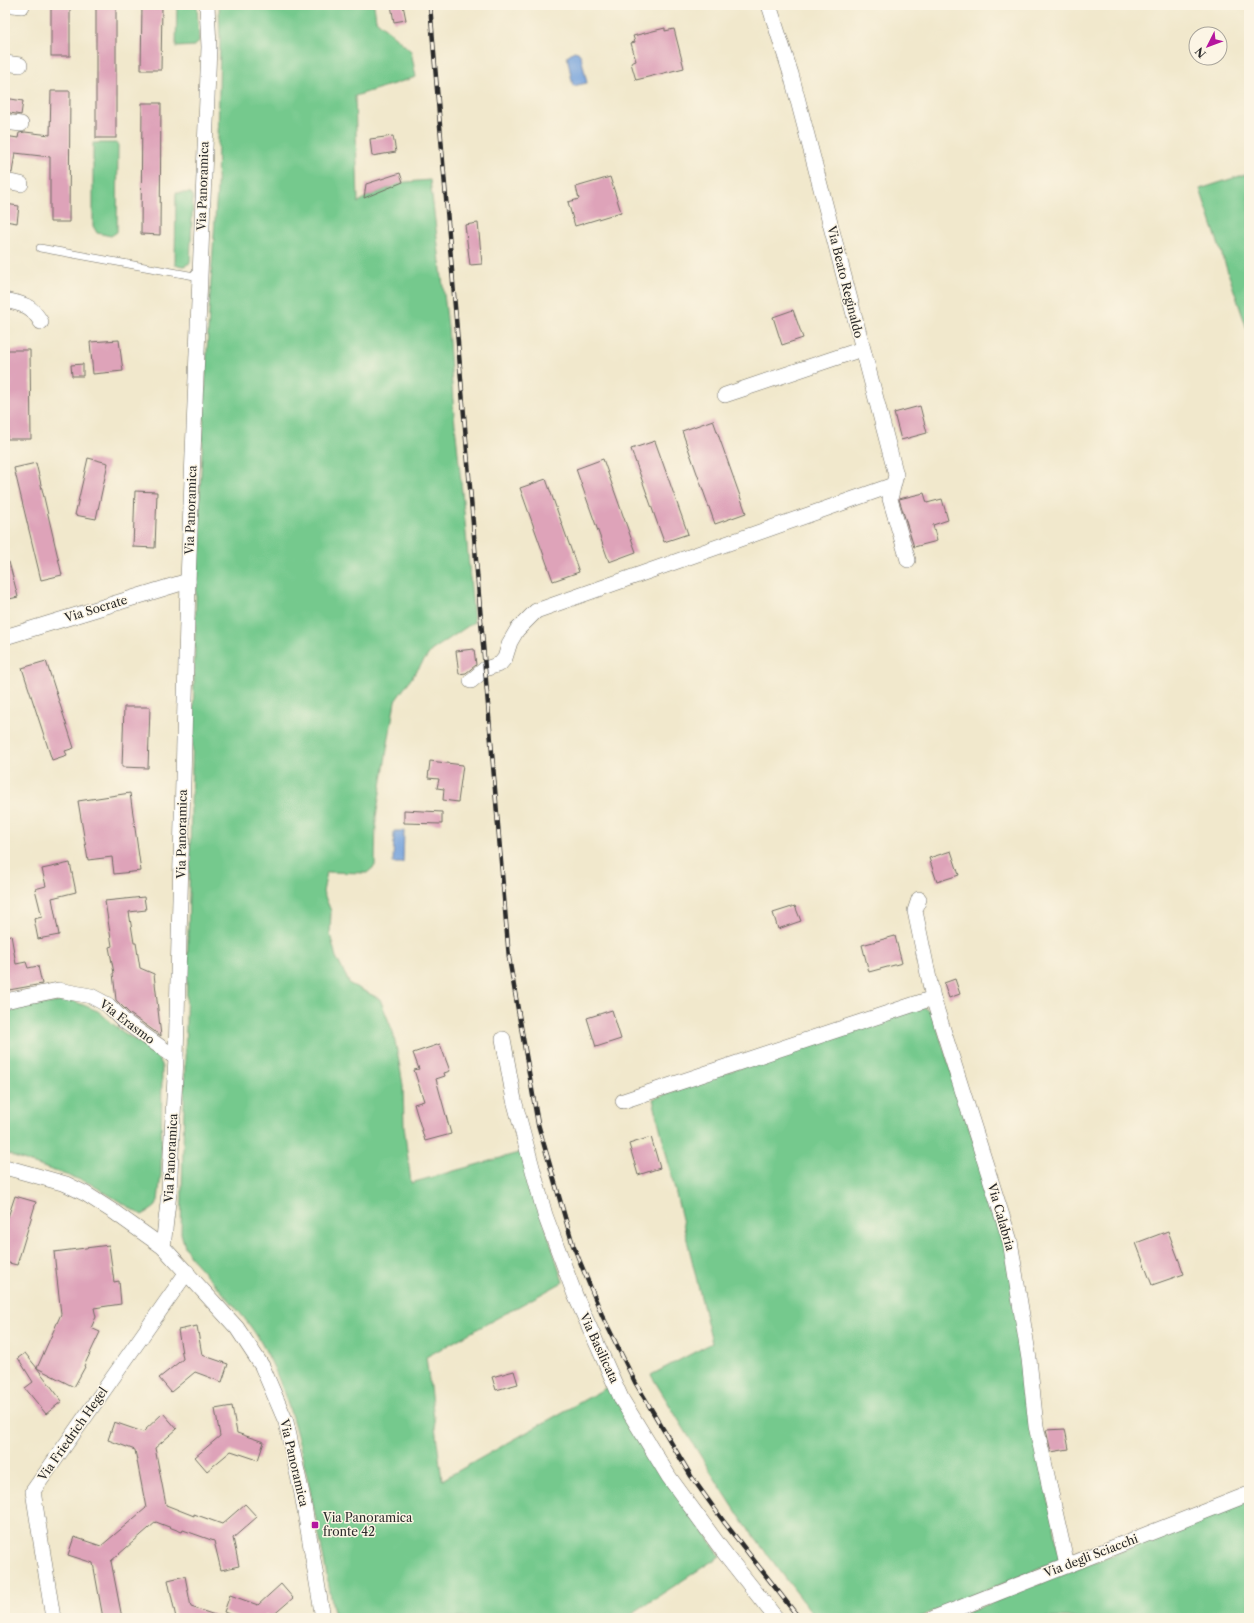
<svg xmlns="http://www.w3.org/2000/svg" width="1254" height="1623" font-family="'Libre Caslon Text',serif">
<style>
.green{fill:#74c98d;stroke:#507a5c}
.water{fill:#73a1dc;stroke:#4f6684}
.building{fill:#dea3b9}
.lines{fill:none;stroke-linecap:round;stroke-linejoin:round}
.service-casing{stroke:#706d63;stroke-width:8}
.minor-casing{stroke:#706d63;stroke-width:16}
.service{stroke:#fff;stroke-width:7}
.minor{stroke:#fff;stroke-width:15}
.rail-casing{stroke:#2b2b2b;stroke-width:4.5}
.rail{stroke:#fcf5e5;stroke-width:3;stroke-dasharray:9;stroke-linecap:butt}
.poi-dot{fill:#b5179e;stroke:#fcf5e5;stroke-width:1.5}
.labels{text-anchor:middle;stroke-width:3;stroke-linejoin:round;paint-order:stroke}
.street-label{font-size:12px;fill:#2b2b2b;stroke:#fcf5e5}
.poi-label{font-size:12px;fill:#2b2b2b;stroke:#fcf5e5;text-anchor:start}
</style>
<rect width="100%" height="100%" fill="#fcf5e5"/>
<filter id="ink" filterUnits="userSpaceOnUse"><feTurbulence type="fractalNoise" baseFrequency=".025" numOctaves="2"/><feDisplacementMap in="SourceGraphic" scale="8" xChannelSelector="R" yChannelSelector="G"/><feConvolveMatrix kernelMatrix="1 2 1 2 8 2 1 2 1" color-interpolation-filters="sRGB"/></filter>
<filter id="wash" filterUnits="userSpaceOnUse"><feTurbulence type="fractalNoise" baseFrequency=".012" numOctaves="4" result="noise"/><feDisplacementMap in="SourceGraphic" scale="16" xChannelSelector="R" yChannelSelector="G"/><feGaussianBlur stdDeviation="0.9" result="paint"/><feColorMatrix in="noise" values="0 0 0 0 0 0 0 0 0 0 0 0 0 0 0 0 0 1.4 0 .05"/><feComposite in="paint" operator="in"/></filter>
<g filter="url(#wash)">
<rect width="100%" height="100%" fill="#f1e8cc"/>
<g class="green">
<polygon points="177,5 197,5 199,41 195,46 176,47"/>
<path d="M 219,5 L 374,5 L 376,20 L 411,51 L 416,77 L 355,96 L 358,203 L 364,198 L 389,188 L 395,183 L 430,180 L 448,327 L 454,415 L 464,511 L 474,622 L 431,651 L 395,701 L 376,817 L 375,866 L 367,873 L 327,872 L 323,892 L 331,911 L 330,934 L 336,957 L 350,984 L 380,999 L 393,1032 L 398,1056 L 403,1085 L 404,1126 L 411,1183 L 522,1152 L 563,1282 L 426,1357 L 442,1480 L 609,1386 L 720,1556 L 625,1618 L 335,1618 C 326,1572 318,1527 308,1481 C 297,1432 285,1383 259,1339 C 240,1309 214,1284 191,1258 L 185,1247 L 181,1233 L 197,554 L 209,311 L 217,189 L 220,42 Z"/>
<polygon points="93,143 118,143 117,232 111,236 97,233 93,226"/>
<polygon points="1249,173 1249,335 1200,189"/>
<polygon points="176,193 191,193 193,197 190,263 184,266 175,265"/>
<polygon points="71,1000 98,1011 120,1030 152,1051 162,1064 161,1174 158,1201 156,1206 151,1210 142,1215 89,1183 14,1157 5,1152 6,1126 5,1122 5,1010"/>
<polygon points="923,1007 932,1012 1005,1237 1060,1561 917,1618 816,1618 745,1525 708,1468 651,1375 712,1343 653,1099 698,1082"/>
<polygon points="1249,1501 1249,1618 953,1618"/>
</g>
<g class="water">
<polygon points="574,51 578,52 581,56 587,83 573,86 567,56"/>
<polygon points="394,831 404,831 403,863 393,863"/>
</g>
<g id="blocks">
<g class="building">
<rect x="51" y="5" width="19" height="51"/>
<polygon points="142,5 162,5 161,70 141,70"/>
<polygon points="391,5 403,5 406,20 394,22"/>
<rect x="96" y="6" width="20" height="132"/>
<polygon points="665,28 665,31 674,29 684,68 636,80 631,63 636,61 631,43 635,42 633,36"/>
<polygon points="51,91 70,91 69,222 50,222 50,157 15,153 12,173 5,172 5,136 18,138 19,133 25,132 50,135"/>
<polygon points="5,98 23,101 21,115 5,112"/>
<polygon points="142,103 161,103 160,235 141,234"/>
<polygon points="393,136 396,152 372,156 370,139"/>
<polygon points="400,173 403,182 364,198 366,184"/>
<polygon points="610,177 621,212 575,226 568,202 579,199 576,187"/>
<polygon points="5,204 19,206 17,223 5,221"/>
<polygon points="478,223 482,264 470,265 465,225"/>
<polygon points="793,310 803,338 782,345 773,317"/>
<polygon points="119,340 123,371 93,374 90,342"/>
<polygon points="6,350 30,350 31,439 7,439"/>
<polygon points="83,364 83,376 72,376 71,365"/>
<polygon points="920,406 927,433 901,440 894,413"/>
<polygon points="713,420 746,513 715,524 682,431"/>
<polygon points="655,441 688,534 664,542 631,449"/>
<polygon points="88,458 108,463 96,519 75,515"/>
<polygon points="603,459 636,552 609,562 576,469"/>
<polygon points="36,463 62,575 41,580 14,468"/>
<polygon points="546,479 579,572 553,581 520,488"/>
<polygon points="135,491 157,492 155,548 133,547"/>
<polygon points="924,493 927,503 942,499 948,520 933,525 937,541 914,547 899,499"/>
<polygon points="5,562 9,562 18,597 5,600"/>
<polygon points="474,649 476,665 466,673 459,674 456,651"/>
<polygon points="46,661 74,748 65,751 67,755 52,760 22,668"/>
<polygon points="124,707 150,707 148,768 122,767"/>
<polygon points="430,761 463,765 458,802 443,800 444,789 437,788 439,779 428,778"/>
<polygon points="130,793 141,871 114,874 112,857 88,860 78,801"/>
<polygon points="404,810 442,812 442,824 404,823"/>
<polygon points="951,851 959,875 937,882 929,858"/>
<polygon points="70,863 76,892 52,898 59,935 38,939 34,919 42,917 35,889 46,886 42,869"/>
<polygon points="144,897 146,910 129,912 134,943 136,943 140,968 154,974 161,1036 130,1014 116,1000 113,973 114,973 109,947 112,946 105,901"/>
<polygon points="795,906 801,921 778,929 773,913"/>
<polygon points="11,935 16,964 26,962 28,968 38,966 42,984 9,990 5,969 5,936"/>
<polygon points="895,936 902,963 869,972 862,945"/>
<polygon points="955,979 960,994 949,998 944,983"/>
<polygon points="612,1010 621,1039 596,1047 587,1018"/>
<polygon points="440,1044 450,1071 444,1073 445,1076 436,1079 451,1134 425,1141 414,1104 424,1101 414,1070 419,1069 413,1053"/>
<polygon points="651,1137 660,1168 638,1175 629,1144"/>
<polygon points="15,1196 36,1202 17,1265 5,1262 5,1216 8,1217"/>
<polygon points="1168,1231 1184,1274 1152,1285 1136,1243"/>
<polygon points="109,1245 114,1282 119,1281 121,1304 94,1308 96,1317 91,1328 100,1332 84,1366 85,1367 74,1387 37,1368 62,1401 46,1414 25,1388 33,1382 18,1358 25,1353 37,1368 61,1314 54,1252"/>
<polygon points="197,1326 202,1355 228,1364 222,1382 195,1372 171,1392 159,1378 183,1359 178,1330"/>
<polygon points="514,1371 518,1384 496,1390 492,1377"/>
<polygon points="232,1406 237,1433 264,1442 258,1460 231,1451 207,1471 195,1457 220,1436 215,1409"/>
<polygon points="163,1413 177,1429 155,1448 166,1505 194,1516 194,1514 222,1524 245,1504 257,1517 233,1538 239,1566 221,1570 214,1541 183,1530 182,1532 156,1522 111,1561 122,1618 103,1618 93,1563 68,1555 74,1537 101,1546 146,1508 135,1450 108,1440 114,1422 143,1432"/>
<polygon points="1065,1429 1069,1449 1051,1452 1046,1430"/>
<polygon points="185,1576 191,1607 218,1616 217,1618 176,1618 168,1580"/>
<polygon points="281,1584 293,1598 271,1617 265,1614 264,1618 239,1618 224,1612 230,1595 258,1605"/>
</g>
</g>
</g>
<g filter="url(#ink)">
<use href="#blocks" fill-opacity="0" stroke="#706d63" stroke-width="1"/>
<g class="lines">
<g class="service-casing">
<polyline id="service" points="40,248 200,277"/>
</g>
<g class="minor-casing">
<g id="minor">
<polyline points="13,5 22,6"/>
<polyline points="769,5 791,74 896,475 890,499 908,560"/>
<polyline points="5,63 20,65"/>
<polyline points="5,122 21,124"/>
<polyline points="5,181 21,184"/>
<path d="M 5,300 C 25,305 30,304 41,322"/>
<polyline points="725,395 862,349"/>
<polyline points="5,637 188,581"/>
<polyline points="471,681 485,669 500,664 505,658 510,642 517,630 536,611 893,485"/>
<polyline points="919,899 915,911 933,998 1010,1241 1029,1359 1036,1426 1067,1565"/>
<polyline points="5,1001 58,990 91,996 108,1005 124,1021 176,1058"/>
<polyline points="503,1039 514,1100 545,1215 575,1295 622,1400 669,1477 723,1551 776,1618"/>
<polyline points="623,1101 933,998"/>
<polyline points="5,1167 66,1184 86,1194 114,1212 163,1247 237,1328 262,1366 286,1422 302,1494 323,1618"/>
<polyline points="163,1247 169,1193 176,1058 188,581 209,47 207,5"/>
<polyline points="53,1618 33,1491 187,1272"/>
<polyline points="934,1618 1249,1494"/>
</g>
</g>
<use href="#service" class="service"/>
<use href="#minor" class="minor"/>
<g class="rail-casing">
<polyline id="rail" points="430,5 509,958 538,1124 573,1245 602,1315 635,1382 691,1476 724,1522 799,1618"/>
</g>
<use href="#rail" class="rail"/>
</g>
</g>
<rect class="poi-dot" x="311" y="1521" width="8" height="8" rx="2"/>
<g class="labels">
<g class="street-label">
<text transform="translate(203 186) rotate(-88)" y="4">Via Panoramica</text>
<text transform="translate(845 282) rotate(76)" y="4">Via Beato Reginaldo</text>
<text transform="translate(191 510) rotate(-88)" y="4">Via Panoramica</text>
<text transform="translate(96 609) rotate(-17)" y="4">Via Socrate</text>
<text transform="translate(182 834) rotate(-89)" y="4">Via Panoramica</text>
<text transform="translate(127 1022) rotate(37)" y="4">Via Erasmo</text>
<text transform="translate(171 1158) rotate(-87)" y="4">Via Panoramica</text>
<text transform="translate(1001 1217) rotate(74)" y="4">Via Calabria</text>
<text transform="translate(599 1348) rotate(65)" y="4">Via Basilicata</text>
<text transform="translate(73 1434) rotate(-55)" y="4">Via Friedrich Hegel</text>
<text transform="translate(294 1463) rotate(77)" y="4">Via Panoramica</text>
<text transform="translate(1091 1556) rotate(-21)" y="4">Via degli Sciacchi</text>
</g>
<g class="poi-label">
<text x="323" y="1522">Via Panoramica<tspan x="323" dy="14">fronte 42</tspan></text>
</g>
</g>
<rect width="1254" height="1623" fill="none" stroke="#fcf5e5" stroke-width="20"/>
<g transform="translate(1208 46) rotate(228)"><circle r="19" fill="#fcf5e5" stroke="#a8a49b"/>
<path d="M0-3L7 15L0 10L-7 15Z" fill="#b5179e"/>
<text y="-6" font-size="11" font-weight="bold" text-anchor="middle" fill="#2b2b2b">N</text>
</g>
</svg>
